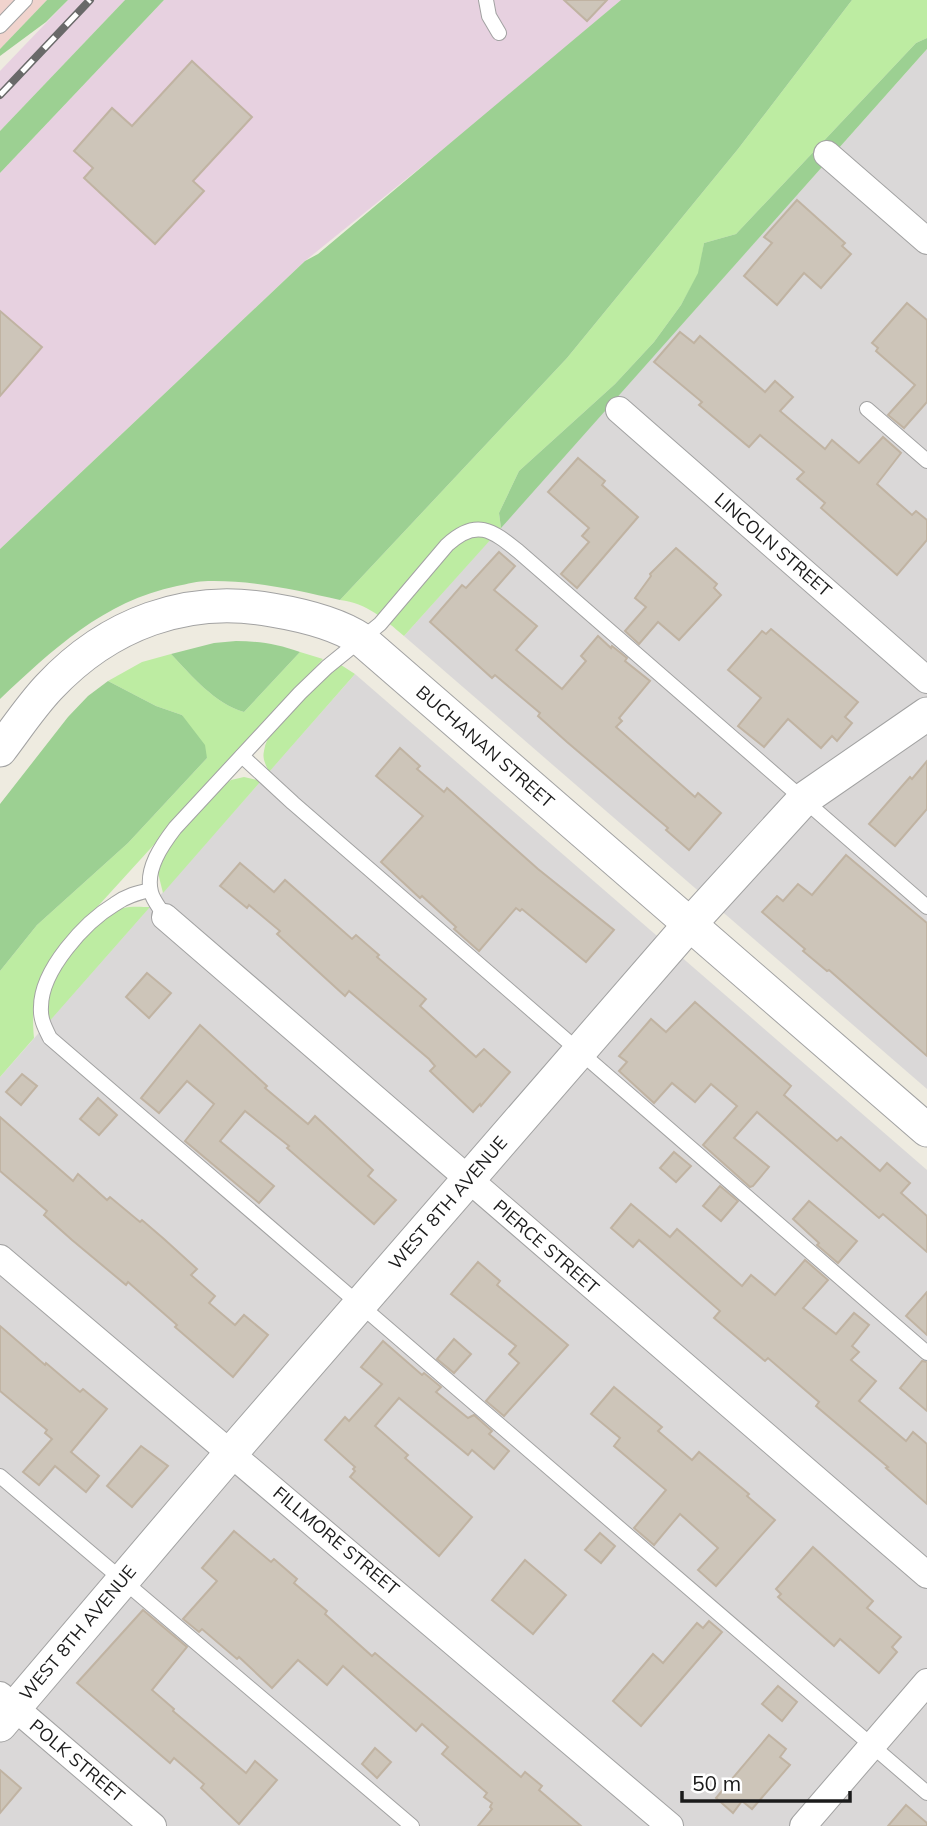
<svg xmlns="http://www.w3.org/2000/svg" width="927" height="1826" font-family="Mulish,sans-serif">
<style>
.residential{fill:#dad8d8}
.commercial{fill:#f0d3cd}
.industrial{fill:#e7d1e0}
.grass{fill:#bdeca2}
.forest{fill:#9cd092}
.building{fill:#cdc5b9;stroke:#c0b3a2;stroke-width:2}
.lines{fill:none;stroke-linecap:round;stroke-linejoin:round}
.service-casing{stroke:#a2a2a2;stroke-width:16}
.minor-casing{stroke:#a2a2a2;stroke-width:28}
.tertiary-casing{stroke:#a2a2a2;stroke-width:35}
.service{stroke:#fff;stroke-width:14}
.minor{stroke:#fff;stroke-width:26}
.tertiary{stroke:#fff;stroke-width:33}
.rail-casing{stroke:#696969;stroke-width:8}
.rail{stroke:#fff;stroke-width:5;stroke-dasharray:16;stroke-linecap:butt}
.labels{text-anchor:middle;stroke-width:5;stroke-linejoin:round;paint-order:stroke}
.street-label{font-size:18px;fill:#1b1b1b;stroke:#fff}
</style>
<rect width="100%" height="100%" fill="#eeebe0"/>
<g class="residential">
<polygon points="927,49 927,1089 404,636"/>
<polygon points="355,674 927,1170 927,1826 0,1826 0,1077"/>
</g>
<polygon class="commercial" points="0,0 47,0 0,49"/>
<g class="industrial">
<polygon points="68,0 125,0 0,131 0,71"/>
<polygon points="164,0 621,0 499,104 305,261 0,549 0,173"/>
</g>
<g class="grass">
<path d="M 852,0 L 927,0 L 927,38 L 916,43 L 736,234 L 704,243 L 699,273 L 681,305 L 654,342 L 615,384 L 519,471 L 499,513 L 501,528 L 404,636 C 384,619 367,603 340,600 L 567,358 L 738,149 Z"/>
<path d="M 300,652 L 323,659 L 79,927 C 46,967 29,984 34,1038 L 0,1077 L 0,971 L 37,925 L 128,843 L 207,758 L 182,715 L 156,706 L 108,681 L 142,662 L 171,654 C 191,675 215,704 244,712 Z"/>
<path d="M 341,665 L 355,674 L 269,772 C 266,765 262,759 264,751 C 268,721 318,684 341,665 Z"/>
<polygon points="244,777 261,781 163,893 158,873 168,847 220,788 231,780"/>
<path d="M 150,907 L 47,1024 C 47,1015 47,1005 48,997 C 53,967 94,918 123,908 C 131,906 142,907 150,907 Z"/>
</g>
<g class="forest">
<polygon points="47,0 68,0 46,22 0,56 0,49"/>
<polygon points="125,0 164,0 0,173 0,131"/>
<path d="M 621,0 L 852,0 L 738,149 L 567,358 L 340,600 C 296,590 253,580 208,581 C 198,581 187,584 177,586 C 104,601 52,650 0,699 L 0,549 L 305,261 L 318,254 Z"/>
<polygon points="927,38 927,49 501,528 499,513 519,471 615,384 654,342 681,305 698,273 704,243 736,234 916,43"/>
<path d="M 236,641 C 259,641 278,644 300,652 L 244,712 C 215,704 191,675 171,654 L 214,643 Z"/>
<polygon points="108,681 156,706 182,715 205,745 207,758 128,843 37,925 0,971 0,804 68,717 88,696"/>
</g>
<g class="building">
<polygon points="564,0 607,0 587,21"/>
<polygon points="192,61 252,117 193,181 204,191 155,244 84,178 93,168 74,151 112,108 132,126"/>
<polygon points="797,200 845,243 842,246 851,254 821,288 804,273 777,305 744,276 772,243 764,237"/>
<polygon points="907,303 927,320 927,402 904,428 888,415 915,385 876,351 878,348 872,343"/>
<polygon points="0,311 42,347 0,396"/>
<polygon points="680,332 694,343 700,336 765,392 775,381 793,397 780,411 825,449 832,440 859,463 883,437 901,453 877,484 912,515 916,511 927,520 927,540 897,575 821,508 825,503 797,479 804,472 760,435 749,447 699,405 702,402 654,362"/>
<polygon points="578,458 605,481 602,485 638,517 577,588 561,574 589,542 582,536 589,528 548,492"/>
<polygon points="676,548 717,584 714,588 721,595 679,640 658,622 639,644 625,631 646,607 635,598 651,576 650,574"/>
<polygon points="499,552 515,566 494,590 537,626 516,650 562,689 586,661 581,656 598,636 611,648 612,646 627,658 625,661 650,681 619,718 622,721 616,727 695,797 698,793 721,813 689,850 666,830 668,828 567,742 538,716 540,713 495,675 492,678 430,622 462,585 466,588"/>
<polygon points="771,629 858,702 845,717 852,723 837,741 832,736 821,748 788,719 764,747 738,726 761,698 728,670 762,631 766,634"/>
<polygon points="400,748 420,766 417,769 444,792 447,788 538,869 614,930 586,962 522,909 520,911 516,908 479,951 454,929 456,927 422,896 420,898 381,862 423,816 376,776"/>
<polygon points="927,761 927,809 895,846 869,824 910,777 912,779"/>
<polygon points="846,855 927,923 927,1056 829,970 827,971 803,951 805,949 762,912 777,896 783,901 798,884 812,895"/>
<polygon points="240,863 274,892 285,880 352,939 356,935 379,955 377,957 426,999 420,1006 476,1057 484,1049 510,1072 481,1106 480,1104 473,1112 430,1071 435,1066 429,1059 349,991 345,996 277,934 280,931 249,905 247,908 220,886"/>
<polygon points="147,973 171,993 149,1018 126,997"/>
<polygon points="695,1002 791,1086 784,1095 837,1141 841,1137 880,1171 887,1163 910,1183 901,1193 927,1216 927,1252 883,1214 879,1218 757,1112 734,1138 769,1167 753,1186 750,1187 703,1145 737,1106 711,1084 695,1102 672,1083 654,1103 619,1071 627,1062 619,1056 651,1019 666,1032"/>
<polygon points="200,1025 267,1086 265,1088 308,1124 315,1116 373,1170 368,1176 396,1200 374,1224 287,1148 289,1146 245,1111 220,1141 274,1186 259,1203 185,1141 214,1104 187,1081 159,1113 141,1098"/>
<polygon points="22,1074 37,1086 21,1105 6,1092"/>
<polygon points="98,1098 117,1115 99,1135 80,1119"/>
<polygon points="0,1117 73,1181 78,1174 107,1200 110,1197 140,1222 142,1220 164,1239 197,1269 191,1275 215,1296 209,1303 235,1325 244,1315 268,1335 233,1377 175,1327 177,1325 128,1282 126,1285 72,1240 44,1215 47,1211 0,1171"/>
<polygon points="674,1152 691,1166 676,1182 660,1168"/>
<polygon points="720,1186 738,1201 721,1221 703,1206"/>
<polygon points="809,1201 857,1241 838,1263 817,1245 819,1243 793,1219"/>
<polygon points="631,1204 670,1237 677,1229 742,1286 751,1275 775,1295 805,1260 828,1280 803,1308 836,1334 854,1313 869,1325 852,1346 859,1352 851,1360 876,1381 859,1401 906,1441 913,1432 927,1444 927,1504 886,1468 888,1467 816,1406 819,1402 768,1358 765,1361 714,1318 720,1311 639,1240 633,1247 611,1228"/>
<polygon points="478,1262 500,1281 497,1285 568,1345 504,1416 486,1401 519,1363 509,1354 516,1346 451,1294"/>
<polygon points="927,1292 927,1335 906,1316"/>
<polygon points="0,1326 45,1365 46,1363 80,1392 83,1389 107,1409 71,1452 99,1476 86,1492 55,1466 39,1485 23,1472 52,1439 45,1433 47,1430 0,1391"/>
<polygon points="454,1339 471,1354 454,1373 437,1359"/>
<polygon points="383,1341 422,1375 424,1373 441,1387 436,1392 468,1418 474,1415 492,1431 489,1434 509,1451 494,1469 472,1450 468,1455 399,1398 375,1426 408,1455 405,1458 472,1517 439,1556 350,1477 355,1471 353,1469 355,1467 325,1440 345,1417 349,1421 382,1384 361,1367"/>
<polygon points="922,1361 927,1362 927,1411 900,1388"/>
<polygon points="614,1387 662,1427 658,1431 692,1460 699,1452 749,1494 747,1496 775,1520 716,1586 698,1570 718,1548 680,1514 654,1545 634,1528 666,1490 614,1446 620,1438 591,1414"/>
<polygon points="141,1446 168,1466 132,1507 107,1486"/>
<polygon points="234,1531 271,1562 274,1559 297,1579 294,1583 327,1611 325,1614 372,1656 375,1653 521,1777 525,1772 542,1786 539,1790 581,1826 478,1826 492,1809 490,1807 492,1803 484,1797 487,1793 442,1754 448,1747 422,1724 416,1731 343,1666 327,1685 298,1660 272,1688 239,1657 237,1659 202,1629 199,1632 183,1619 217,1581 202,1568"/>
<polygon points="600,1533 615,1546 601,1563 585,1550"/>
<polygon points="813,1547 873,1601 867,1608 901,1637 892,1647 897,1652 879,1673 840,1639 834,1646 778,1597 781,1594 776,1589"/>
<polygon points="525,1560 566,1595 533,1634 492,1600"/>
<polygon points="143,1610 187,1647 152,1690 174,1709 173,1711 246,1773 255,1761 277,1780 239,1824 201,1788 204,1784 174,1758 170,1763 77,1683"/>
<polygon points="709,1621 722,1632 641,1726 613,1701 653,1654 663,1663 697,1623 703,1628"/>
<polygon points="778,1686 797,1702 782,1721 762,1704"/>
<polygon points="769,1735 786,1749 780,1757 790,1765 752,1809 742,1801 733,1813 716,1798"/>
<polygon points="375,1748 391,1762 377,1778 362,1764"/>
<polygon points="0,1770 21,1788 0,1813"/>
<polygon points="906,1805 927,1823 927,1826 888,1826"/>
</g>
<g class="lines">
<g class="service-casing">
<g id="service">
<polyline points="486,0 489,16 499,33"/>
<polyline points="0,26 25,0"/>
<polyline points="867,409 927,461"/>
<polyline points="242,756 293,803 927,1353"/>
<path d="M 150,890 C 137,893 126,896 115,904 C 85,922 41,970 41,1007 C 40,1019 45,1028 50,1038 L 927,1793"/>
<path d="M 165,917 C 161,909 153,901 151,892 C 145,869 162,845 175,828 L 300,693 L 327,667 L 380,624 L 447,545 C 476,518 492,530 518,551 L 927,907"/>
<polyline points="0,1476 412,1826"/>
</g>
</g>
<g class="minor-casing">
<g id="minor">
<polyline points="827,154 927,241"/>
<polyline points="619,410 927,680"/>
<polyline points="165,917 927,1575"/>
<polyline points="0,1258 670,1826"/>
<polyline points="0,1695 153,1826"/>
<polyline points="803,1826 927,1682"/>
</g>
</g>
<g class="tertiary-casing">
<g id="tertiary">
<path d="M 0,750 C 16,729 31,706 49,687 C 108,624 187,594 272,610 C 302,615 337,623 362,640 L 927,1130"/>
<polyline points="0,1725 232,1452 690,924 804,799 927,714"/>
</g>
</g>
<use href="#service" class="service"/>
<use href="#minor" class="minor"/>
<use href="#tertiary" class="tertiary"/>
<g class="rail-casing">
<polyline id="rail" points="0,95 90,0"/>
</g>
<use href="#rail" class="rail"/>
</g>
<g class="labels">
<g class="street-label">
<text transform="translate(773 545) rotate(41)" y="6">LINCOLN STREET</text>
<text transform="translate(485 747) rotate(41)" y="6">BUCHANAN STREET</text>
<text transform="translate(448 1203) rotate(-49)" y="6">WEST 8TH AVENUE</text>
<text transform="translate(546 1247) rotate(41)" y="6">PIERCE STREET</text>
<text transform="translate(336 1541) rotate(40)" y="6">FILLMORE STREET</text>
<text transform="translate(78 1633) rotate(-50)" y="6">WEST 8TH AVENUE</text>
<text transform="translate(77 1761) rotate(40)" y="6">POLK STREET</text>
</g>
</g>
<path d="M682 1791v10h168v-10" fill="none" stroke="#1b1b1b" stroke-width="3.5"/>
<text x="692" y="1791" font-size="21" fill="#1b1b1b" stroke="#ffffff" stroke-width="5" paint-order="stroke">50 m</text>
</svg>
